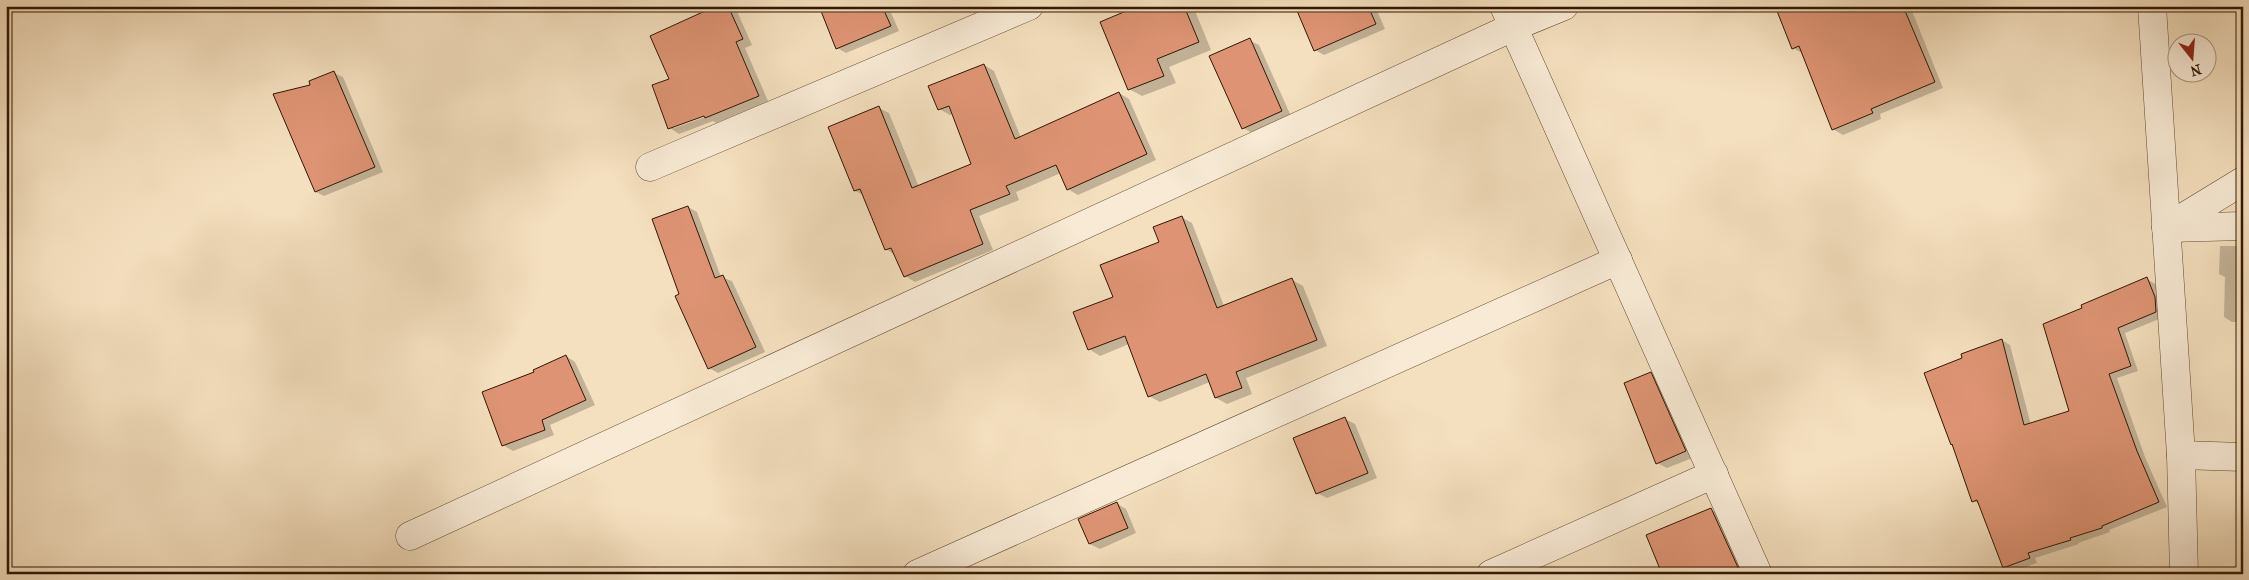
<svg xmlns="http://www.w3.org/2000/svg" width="2249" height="580" font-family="'IM FELL French Canon',serif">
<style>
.shadow{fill:#0003;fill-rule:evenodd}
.building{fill:#de9474;stroke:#311701}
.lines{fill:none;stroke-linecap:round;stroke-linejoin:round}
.minor-casing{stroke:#624930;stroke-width:29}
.minor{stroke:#f8ead5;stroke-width:28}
</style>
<rect width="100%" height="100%" fill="#f4dfbe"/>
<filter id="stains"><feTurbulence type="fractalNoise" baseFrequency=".004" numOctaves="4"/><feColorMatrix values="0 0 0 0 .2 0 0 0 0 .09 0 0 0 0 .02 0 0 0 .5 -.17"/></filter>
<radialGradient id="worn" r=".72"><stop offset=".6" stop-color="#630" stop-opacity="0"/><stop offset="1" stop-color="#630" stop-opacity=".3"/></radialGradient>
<g class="shadow">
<path d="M 719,6 L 731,6 L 736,9 L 752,45 L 745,48 L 768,101 L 716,123 L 713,121 L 679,134 L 670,128 L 671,79 ZM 710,113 L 711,115 L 674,128 L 674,126 Z"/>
<polygon points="820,6 888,6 899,31 846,53 837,48"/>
<polygon points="1141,6 1193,6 1211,50 1169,67 1176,83 1142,96 1129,89"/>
<polygon points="1306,6 1375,6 1385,29 1324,55 1315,50"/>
<polygon points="1776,6 1910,6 1943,88 1880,114 1881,119 1843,135 1833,129 1802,53 1793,48"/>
<polygon points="1249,40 1259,45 1291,116 1252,133 1243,128"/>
<polygon points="984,65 994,71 1021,138 1119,93 1129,99 1156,160 1078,195 1068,189 1061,173 1016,192 1019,200 979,216 993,250 915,282 905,276 895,255 886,249 864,195 855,191 879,108 889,113 919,187 973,165 953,114 950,115 939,109"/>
<polygon points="334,73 343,77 383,172 324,196 316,192 312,86"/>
<polygon points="688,207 697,212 721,277 732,281 765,352 718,373 709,368 681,295"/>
<polygon points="1181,217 1192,223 1224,306 1292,280 1303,286 1327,346 1246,378 1252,394 1227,404 1216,398 1210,382 1160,402 1149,396 1129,344 1100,356 1089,349 1114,297"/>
<polygon points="2220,246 2243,246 2243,322 2232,322 2224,317 2225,277 2219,274"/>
<polygon points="2147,279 2155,284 2163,302 2164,317 2125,333 2138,371 2117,378 2145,457 2167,507 2109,530 2110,532 2078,543 2079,544 2035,558 2037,563 2012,572 2004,567 1981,505 1973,501 1954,446 1952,444 1964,358 2002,340 2010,345 2031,425 2071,412 2084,309"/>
<polygon points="566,356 575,362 595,405 550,425 554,435 513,451 503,445 536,373"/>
<polygon points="1651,374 1660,379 1695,457 1667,468 1657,463"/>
<polygon points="1345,419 1355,424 1377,478 1327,498 1317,493"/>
<polygon points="1116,503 1126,509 1136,533 1100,549 1090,544 1080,520"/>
<polygon points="1711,510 1721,515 1747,574 1699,574"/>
<polygon points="655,567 664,574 636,574"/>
</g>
<g class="building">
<polygon points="716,6 728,6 743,39 736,42 759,96 705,118 704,116 668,129 652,85 669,79 650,36"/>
<polygon points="819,6 882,6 891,26 836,49"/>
<polygon points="1138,6 1184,6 1199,42 1157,59 1164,76 1128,90 1100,22"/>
<polygon points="1295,6 1368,6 1376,24 1314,51"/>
<polygon points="1775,6 1903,6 1935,82 1871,109 1873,113 1832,130 1799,46 1792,49"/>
<polygon points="1250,38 1282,111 1242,129 1209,56"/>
<polygon points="984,64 1015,139 1119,92 1147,154 1067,190 1056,165 1006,186 1010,194 970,210 983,244 904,277 891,248 885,250 860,189 854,191 828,127 879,106 912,188 971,164 949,106 938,110 928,86"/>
<polygon points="334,71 375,167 315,192 273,94 310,85 309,81"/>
<polygon points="688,206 715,278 723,275 756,347 708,369 675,296 679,294 652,219"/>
<polygon points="1182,216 1217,308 1292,278 1317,340 1236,372 1242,388 1215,398 1206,374 1148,397 1125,336 1088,350 1073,312 1113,297 1100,265 1159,242 1153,227"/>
<polygon points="2147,277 2155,297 2156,312 2118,328 2131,366 2109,374 2137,451 2159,502 2102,526 2102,528 2070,538 2071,540 2028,553 2030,558 2003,568 1977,500 1972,502 1952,444 1951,445 1924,373 1962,358 1961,354 2002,339 2024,425 2069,411 2043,324 2082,308 2081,305"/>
<polygon points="566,355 586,400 542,420 545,430 502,446 482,392 534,372 533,370"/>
<polygon points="1651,372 1686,451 1656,464 1624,383"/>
<polygon points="1345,417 1368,473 1316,494 1293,438"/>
<polygon points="1117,502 1128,528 1089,544 1078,519"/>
<polygon points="1711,508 1741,574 1662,574 1646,535"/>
</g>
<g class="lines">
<g class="minor-casing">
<g id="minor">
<polyline points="1504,6 1758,574"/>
<polyline points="2152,6 2181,455 2184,574"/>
<polyline points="650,167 1029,6"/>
<polyline points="2166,228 2243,181"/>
<polyline points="2168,228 2243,226"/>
<polyline points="2181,455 2243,457"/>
<polyline points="410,536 1513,27 1564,6"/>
<polyline points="917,574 1618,260"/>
<polyline points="1491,574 1714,474"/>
</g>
</g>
<use href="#minor" class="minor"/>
</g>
<rect width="2249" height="580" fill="none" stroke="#f4dfbe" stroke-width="25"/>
<rect x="8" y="8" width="2234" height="565" fill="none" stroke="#311701" stroke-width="2.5"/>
<rect x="12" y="12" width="2224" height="555" fill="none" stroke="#311701"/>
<g transform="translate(2192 58) rotate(163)"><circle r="24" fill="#f8ead5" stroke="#a89680"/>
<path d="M0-4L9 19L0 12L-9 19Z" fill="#8f2418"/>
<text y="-8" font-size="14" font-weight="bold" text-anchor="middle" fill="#311701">N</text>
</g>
<rect width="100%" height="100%" filter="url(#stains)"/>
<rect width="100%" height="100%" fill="url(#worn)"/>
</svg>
